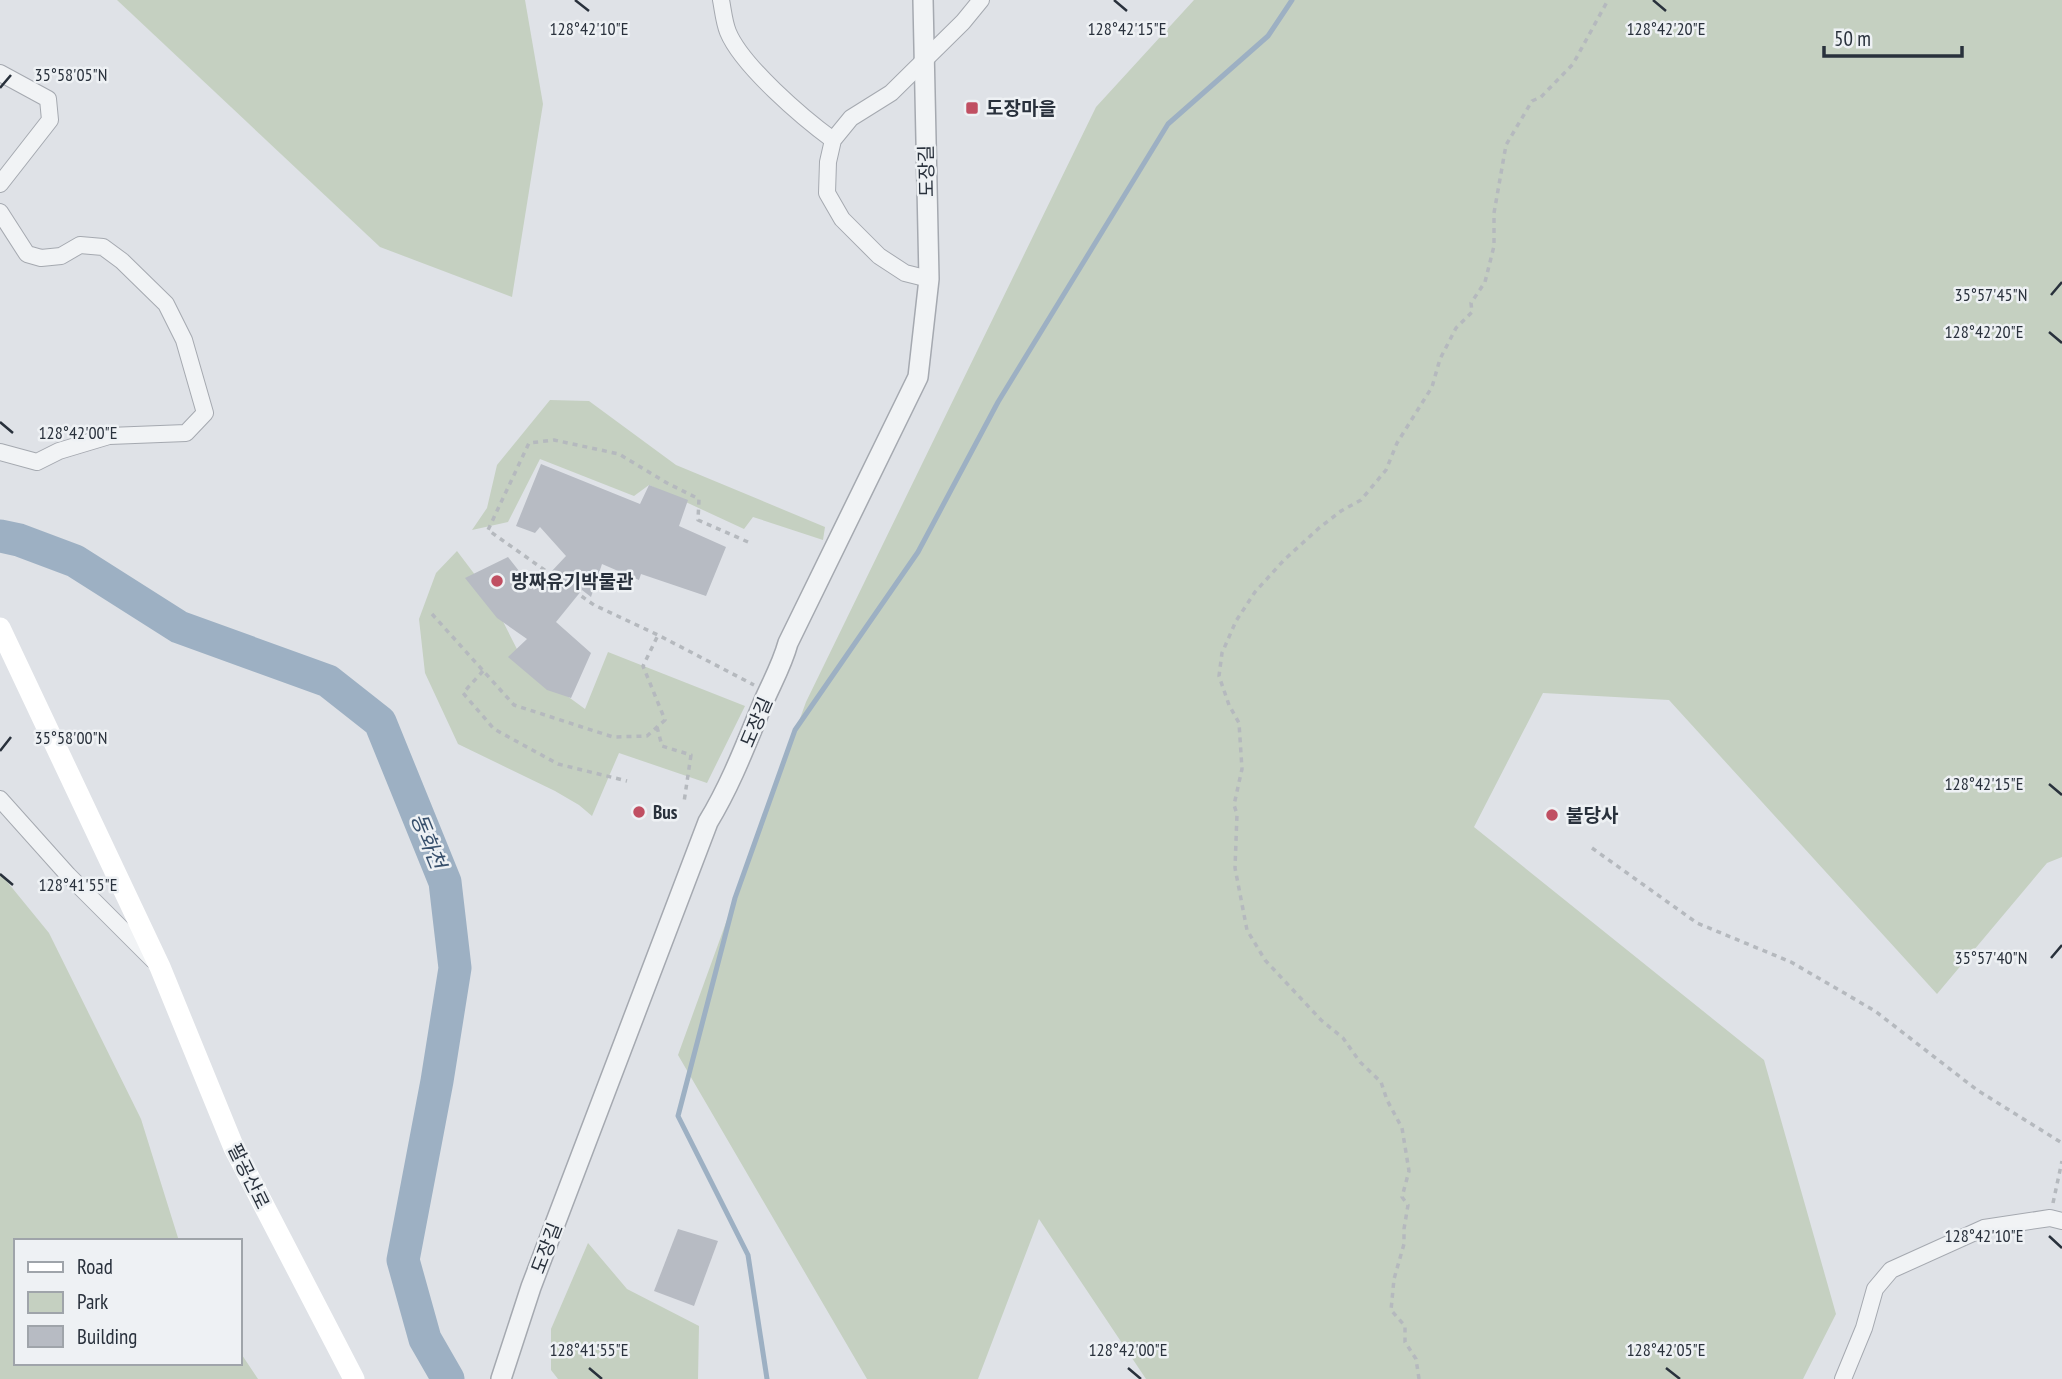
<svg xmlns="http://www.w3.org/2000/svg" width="2062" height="1379" font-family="'PT Sans Narrow','Noto Sans KR',sans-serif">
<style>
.green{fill:#c5d0c1}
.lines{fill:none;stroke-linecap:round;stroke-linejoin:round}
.stream{stroke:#9db0c3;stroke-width:5}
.river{stroke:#9db0c3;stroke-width:33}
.building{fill:#b7bbc3}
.minor-casing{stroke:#a5a9b0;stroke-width:18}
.tertiary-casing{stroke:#a5a9b0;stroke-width:22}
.path{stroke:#b5b9be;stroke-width:3.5;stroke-dasharray:5 5;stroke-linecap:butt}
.minor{stroke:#f1f3f5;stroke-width:16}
.tertiary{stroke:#f1f3f5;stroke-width:19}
.secondary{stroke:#fff;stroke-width:21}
.ticks{fill:none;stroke:#29313c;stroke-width:2.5}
.poi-dot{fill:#c04f62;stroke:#eef1f4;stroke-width:2.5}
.labels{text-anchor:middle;stroke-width:5;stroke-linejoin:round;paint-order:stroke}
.poi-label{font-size:19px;font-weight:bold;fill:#29313c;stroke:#eef1f4;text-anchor:start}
.street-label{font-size:19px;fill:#29313c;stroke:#eef1f4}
.water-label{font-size:21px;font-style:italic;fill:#38506c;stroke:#eef1f4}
.ticks-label{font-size:18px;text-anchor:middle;fill:#29313c;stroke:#eef1f4;stroke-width:5;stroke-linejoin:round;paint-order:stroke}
</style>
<rect width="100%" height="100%" fill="#dfe2e7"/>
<g class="green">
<polygon points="117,0 525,0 543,104 512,297 380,247"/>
<polygon points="1194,0 2062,0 2062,857 2047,863 1937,994 1669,700 1543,693 1474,827 1764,1060 1836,1314 1803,1379 1146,1379 1039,1219 978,1379 867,1379 678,1055 806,702 1096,107"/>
<polygon points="550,400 589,401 676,465 825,527 823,540 753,517 744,529 649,485 634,496 540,459 508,522 472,530 487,508 497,465"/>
<polygon points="457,551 488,592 521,657 548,682 585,709 608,652 745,706 707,783 619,753 592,816 579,805 555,791 458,744 425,673 419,619 436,573"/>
<polygon points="0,873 49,933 141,1119 179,1241 16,1241 16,1363 240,1363 240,1352 258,1379 0,1379"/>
<polygon points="588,1243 627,1289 699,1326 698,1379 558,1379 551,1370 551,1329"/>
</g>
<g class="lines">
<polyline class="stream" points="767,1379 748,1255 678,1116 735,898 795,730 918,552 998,402 1168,124 1268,36 1292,0"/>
<polyline class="river" points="0,536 19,540 75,561 179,627 328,681 380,722 445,882 455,968 437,1081 403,1260 425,1339 448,1379"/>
</g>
<g class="building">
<polygon points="541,464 640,504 649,485 688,500 679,526 726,547 706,596 641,574 639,580 602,564 591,597 582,590 556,622 591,653 571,698 547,690 508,657 527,639 497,618 465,578 508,557 534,590 566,556 540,527 535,533 516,526"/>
<polygon points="678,1229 718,1241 694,1306 654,1291"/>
</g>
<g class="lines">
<g class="minor-casing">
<g id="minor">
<path d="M 721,0 C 723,10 724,22 728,32 C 742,66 803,118 833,140"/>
<polyline points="0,73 48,99 50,120 0,184"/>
<polyline points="0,212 27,254 41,258 61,256 80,245 103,247 122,261 166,304 184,340 205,413 186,433 109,436 59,451 37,462 0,452"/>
<polyline points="929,279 905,273 879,256 842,219 827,193 828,162 833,140 851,118 891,93 963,22 981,0"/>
<polyline points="0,799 68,875 153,960"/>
<polyline points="1843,1379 1864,1328 1875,1289 1891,1270 1984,1228 2050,1218 2062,1221"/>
</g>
</g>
<g class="tertiary-casing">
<path id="tertiary" d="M 501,1379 L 531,1287 L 708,822 C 731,784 746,744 763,703 C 772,682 782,665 788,643 L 918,377 L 929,279 L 923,0"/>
</g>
<g class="path">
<polyline points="748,542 698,520 699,499 667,483 619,454 554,440 529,443 488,530 594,605 658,635 754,685"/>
<polyline points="432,614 514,705 613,737 647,736 665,720 643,666 658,635"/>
<polyline points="483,671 463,693 494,729 558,764 627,781"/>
<polyline points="657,727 662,746 691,755 684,802"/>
<polyline points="1592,848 1697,923 1791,962 1875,1011 1977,1090 2062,1143"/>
<polyline points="2053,1203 2062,1161"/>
<polyline points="1419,1379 1416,1359 1405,1342 1405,1326 1391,1310 1394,1279 1404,1244 1404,1229 1408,1205 1402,1197 1409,1171 1402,1128 1387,1100 1381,1082 1360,1062 1343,1038 1321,1020 1265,960 1247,930 1235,868 1237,814 1234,805 1242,769 1239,723 1229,705 1219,676 1222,653 1236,621 1255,592 1284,560 1319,528 1341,511 1361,500 1386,470 1397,443 1432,387 1440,359 1456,328 1472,312 1471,303 1485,282 1494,246 1494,213 1506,145 1532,101 1541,97 1573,64 1608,0"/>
</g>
<use href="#minor" class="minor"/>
<use href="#tertiary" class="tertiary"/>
<polyline class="secondary" points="0,628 160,967 234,1148 354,1379"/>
</g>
<path class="ticks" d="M 575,0 L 589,11M 1114,0 L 1127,11M 1653,0 L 1666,11M 0,88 L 11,75M 2051,295 L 2062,282M 2049,332 L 2062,343M 0,422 L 13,433M 0,751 L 11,737M 2049,784 L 2062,795M 0,874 L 13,885M 2051,958 L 2062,945M 2049,1236 L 2062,1248M 589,1368 L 602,1379M 1128,1368 L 1141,1379M 1666,1368 L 1680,1379"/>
<g class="poi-dot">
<rect x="965" y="101" width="14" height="14" rx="3.5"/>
<circle cx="497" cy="581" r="7"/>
<circle cx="639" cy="812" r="7"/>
<circle cx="1552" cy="815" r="7"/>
</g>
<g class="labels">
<g class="poi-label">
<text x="986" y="115">도장마을</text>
<text x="511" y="588">방짜유기박물관</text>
<text x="653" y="819">Bus</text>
<text x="1566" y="822">불당사</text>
</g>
<g class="street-label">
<text transform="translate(926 171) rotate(-91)" y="7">도장길</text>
<text transform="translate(756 722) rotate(-67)" y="7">도장길</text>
<text transform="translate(249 1176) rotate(64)" y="7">팔공산로</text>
<text transform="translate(546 1248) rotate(-69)" y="7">도장길</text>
</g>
<g class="water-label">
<text transform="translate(428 841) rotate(68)" y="7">동화천</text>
</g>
</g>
<g class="ticks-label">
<text x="1127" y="35">128°42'15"E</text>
<text x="1666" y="35">128°42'20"E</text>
<text x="589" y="35">128°42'10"E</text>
<text x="71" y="81">35°58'05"N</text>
<text x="1991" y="301">35°57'45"N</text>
<text x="1984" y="338">128°42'20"E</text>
<text x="78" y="439">128°42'00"E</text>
<text x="71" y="744">35°58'00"N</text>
<text x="1984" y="790">128°42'15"E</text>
<text x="78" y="891">128°41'55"E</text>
<text x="1991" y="964">35°57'40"N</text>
<text x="1984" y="1242">128°42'10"E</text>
<text x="589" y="1356">128°41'55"E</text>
<text x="1128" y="1356">128°42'00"E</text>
<text x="1666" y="1356">128°42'05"E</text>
</g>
<rect x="14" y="1239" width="228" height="126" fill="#eef1f4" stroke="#9fa4aa" stroke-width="2"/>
<rect x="28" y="1262" width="35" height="10" fill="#ffffff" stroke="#9fa4aa" stroke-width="2"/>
<text x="77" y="1274" font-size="21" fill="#29313c">Road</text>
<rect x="28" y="1292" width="35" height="21" fill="#c5d0c1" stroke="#9fa4aa" stroke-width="2"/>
<text x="77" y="1309" font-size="21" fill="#29313c">Park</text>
<rect x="28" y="1326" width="35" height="21" fill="#b7bbc3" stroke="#9fa4aa" stroke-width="2"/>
<text x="77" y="1344" font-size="21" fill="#29313c">Building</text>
<path d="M1824 46v10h138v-10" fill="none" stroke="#29313c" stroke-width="3.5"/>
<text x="1834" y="46" font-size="21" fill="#29313c" stroke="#eef1f4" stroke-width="5" paint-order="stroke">50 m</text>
</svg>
